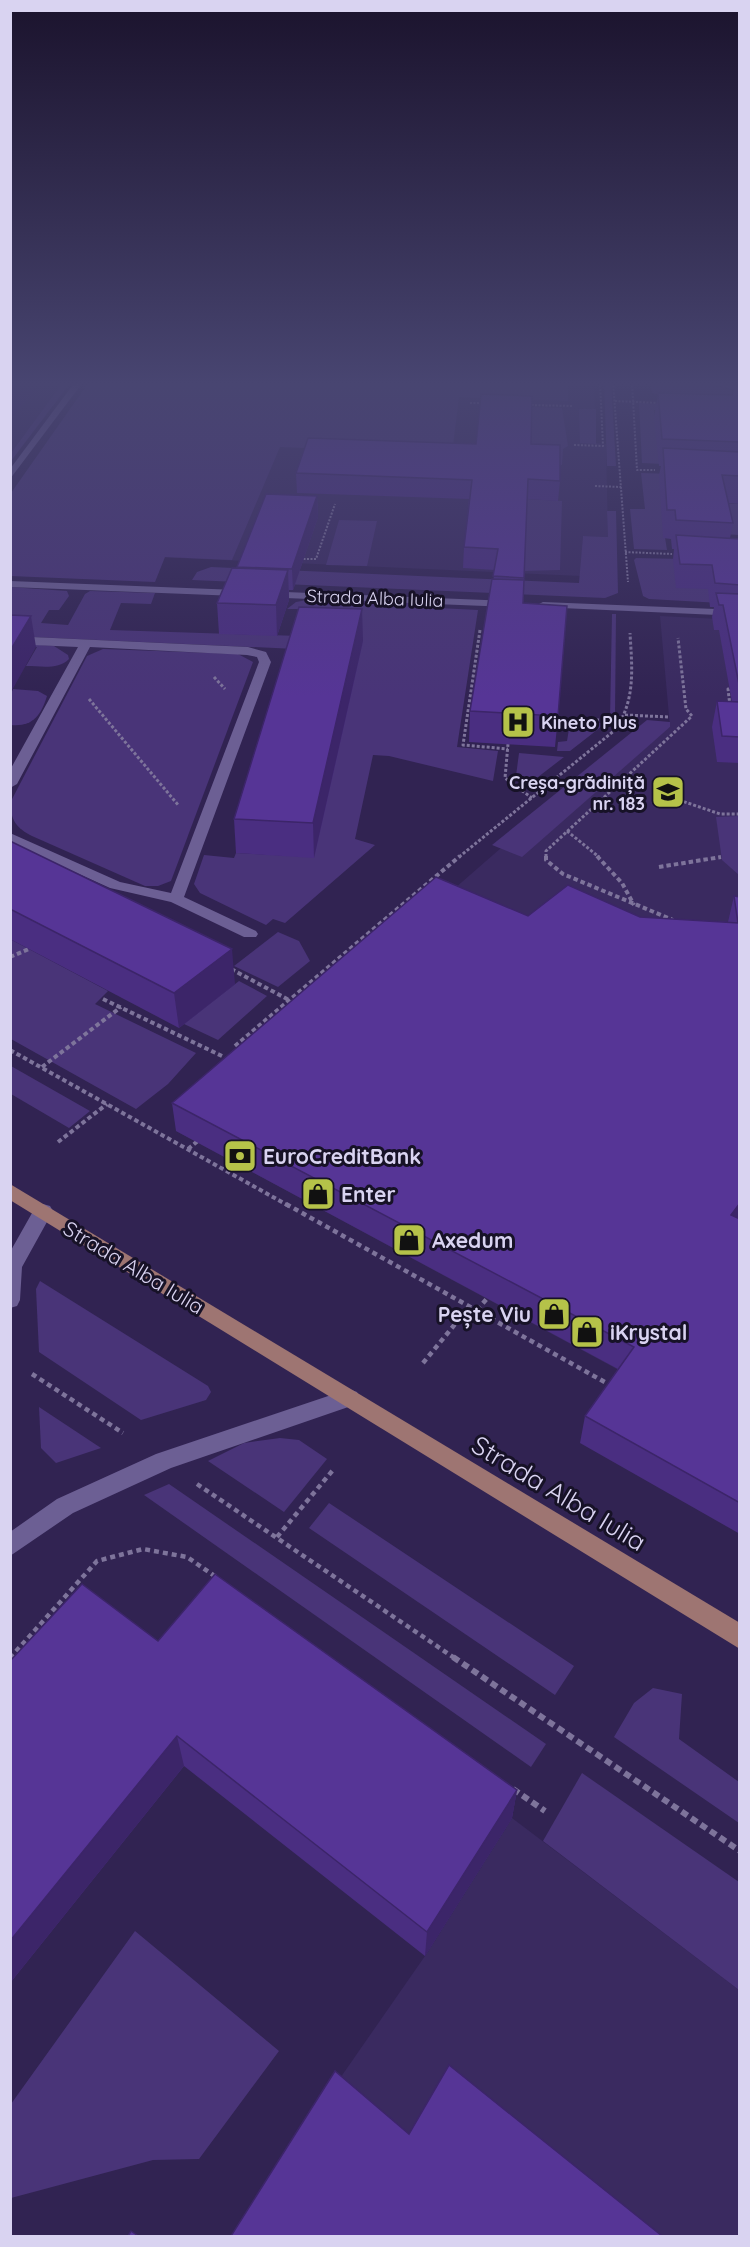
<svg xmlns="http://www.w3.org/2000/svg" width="750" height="2247" font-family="Quicksand,sans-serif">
  <rect width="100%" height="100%" fill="#312352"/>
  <!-- built -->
  <g fill="#3a2a60">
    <polygon points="11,382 63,382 11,453"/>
    <polygon points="112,382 594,382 596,443 606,444 608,537 583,536 581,576 25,551"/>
    <polygon points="660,616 739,620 739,1435 176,1131 501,848 518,854 670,727"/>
    <polygon points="512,1818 739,1990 739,2236 242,2236 336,2084 425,1956"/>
  </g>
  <!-- green -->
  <g fill="#493478">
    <polygon points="63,382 71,382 11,461 11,453"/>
    <polygon points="89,382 568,382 568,401 459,397 452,454 280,447 232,560 165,557 155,582 10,576 11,493"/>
    <polygon points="604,382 611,382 616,466 607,466"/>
    <polygon points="639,403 666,404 673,410 654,410 663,464 642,463"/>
    <polygon points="532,407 562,408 568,446 563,449 562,465 529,464"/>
    <polygon points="579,409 596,409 596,444 580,443"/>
    <polygon points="641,473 673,474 661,500 739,504 739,535 724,534 721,521 662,519 667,550 634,549 630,509 645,509"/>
    <polygon points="526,499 562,501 560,570 524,571"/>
    <polygon points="607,511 616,511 618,593 605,598 192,580 197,572 211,567 579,583 583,536 608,537"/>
    <polygon points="339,520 377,521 367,566 326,565"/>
    <polygon points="636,558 683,559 739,590 739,604 649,599 643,596 634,560"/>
    <polygon points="10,587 67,591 69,596 59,610 49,610 41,623 68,625 85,594 90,591 155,593 151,604 121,603 110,630 299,636 307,609 287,609 296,602 307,600 412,603 419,607 478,610 457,747 498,751 493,781 389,756 373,755 355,839 375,845 285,923 273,919 266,925 200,893 194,884 204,855 234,858 236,853 314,857 296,649 11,636"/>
    <polygon points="612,614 616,614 615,716 610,719"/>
    <path d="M11 643 54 646 68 655 69 659C58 670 41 666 26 666L37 647 11 645Z"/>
    <path d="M103 649 238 654 253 662 171 881 158 886H145L32 836C16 828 11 820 10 803L87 656Z"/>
    <path d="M13 689 38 691 47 696C41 716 32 727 11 725V694Z"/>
    <polygon points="647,720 670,722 670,727 522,857 492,845"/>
    <polygon points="570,723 606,723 570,751 557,751 558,742 567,741"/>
    <polygon points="519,753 564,757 529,784 516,776"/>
    <polygon points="739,816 740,816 739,875 722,860 716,817"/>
    <polygon points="278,932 299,941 310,961 278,987 234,966"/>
    <polygon points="10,939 108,991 95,1004 196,1053 168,1084 136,1109 11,1039"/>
    <polygon points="239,981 267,996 218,1040 184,1024"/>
    <polygon points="11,1066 90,1111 69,1128 11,1094"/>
    <polygon points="40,1281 208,1386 211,1392 206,1400 141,1420 39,1352 36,1289"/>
    <polygon points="39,1407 101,1448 56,1463 41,1448"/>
    <polygon points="280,1438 299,1440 327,1459 284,1512 208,1461 244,1443"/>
    <polygon points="169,1484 546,1744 531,1767 144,1495"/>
    <polygon points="329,1503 574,1666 555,1695 309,1528"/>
    <polygon points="653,1688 682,1694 679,1739 739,1782 739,1823 614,1737 634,1703"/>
    <polygon points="582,1773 739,1882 739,1990 543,1841"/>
    <polygon points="135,1931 279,2051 199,2159 153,2160 11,2198 11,2104"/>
  </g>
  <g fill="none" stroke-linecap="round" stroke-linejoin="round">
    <!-- path-far4 -->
    <g stroke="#7e749b" stroke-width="2" stroke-dasharray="2 1.5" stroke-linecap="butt">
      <polyline points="613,382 628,582"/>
      <polyline points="632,382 637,470 655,470"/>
      <polyline points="615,401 660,403"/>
      <polyline points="470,403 485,403"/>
      <polyline points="528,405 573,406"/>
      <polyline points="574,445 603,446 600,382"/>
      <polyline points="595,486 621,487"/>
      <polyline points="625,552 672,554"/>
      <polyline points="300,559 316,559 335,504"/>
    </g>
    <!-- path-far3 -->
    <g stroke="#7e749b" stroke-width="3" stroke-dasharray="3 2" stroke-linecap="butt">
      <polyline points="480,630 463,745 508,749"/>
      <polyline points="214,677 225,689"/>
      <polyline points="89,699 179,806"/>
      <polyline points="730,706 728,689 740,689"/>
      <polyline points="625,715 669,717"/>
      <polyline points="596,720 621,721"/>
      <polyline points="508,744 505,778 532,798"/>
      <polyline points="679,800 720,814 740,814"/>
      <polyline points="567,831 599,857"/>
      <path d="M459 857 615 730C636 700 632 668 630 633"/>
      <polyline points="546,857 546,851 692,716 686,709 678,638"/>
    </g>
    <!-- path-far2 -->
    <g stroke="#7e749b" stroke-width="4" stroke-dasharray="4.5 3" stroke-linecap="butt">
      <polyline points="546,856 546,860 563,874 673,920"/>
      <polyline points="597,856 622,883 634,905"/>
      <polyline points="659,867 721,857"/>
      <polyline points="10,957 29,949"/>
      <polyline points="231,969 289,1000"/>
      <polyline points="103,999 222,1056"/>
      <polyline points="235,1046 460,856"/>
      <polyline points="10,1050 289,1206"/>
      <polyline points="42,1067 121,1007"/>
      <polyline points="58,1142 107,1104"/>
      <polyline points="188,1149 199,1140"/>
    </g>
    <!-- path-far1 -->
    <g stroke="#7e749b" stroke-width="4.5" stroke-dasharray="5 4" stroke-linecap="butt">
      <polyline points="286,1204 610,1385"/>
      <polyline points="477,1310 490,1295"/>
      <polyline points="423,1363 470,1306"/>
      <polyline points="32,1374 123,1433"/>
      <polyline points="197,1484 456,1659"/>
      <polyline points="277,1537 333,1470"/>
      <polyline points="10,1658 97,1561 143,1549 187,1557 216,1577"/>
    </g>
    <!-- path -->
    <g stroke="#7e749b" stroke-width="6" stroke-dasharray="7 4.5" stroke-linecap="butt">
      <polyline points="453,1657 740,1851"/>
      <polyline points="513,1789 545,1811"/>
    </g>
    <!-- lane -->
    <g fill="#6c5f94" fill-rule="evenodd">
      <polygon points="75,382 83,382 10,479 10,469"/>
      <polygon points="10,581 513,601 519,604 513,607 10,587"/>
      <polygon points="543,602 740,610 740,616 539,607 537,605"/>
      <polygon points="10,636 248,647 266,652 271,662 184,897 256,931 258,934 256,937 244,937 171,902 110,888 10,843 10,833 120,882 171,893 259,662 257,657 247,655 90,647 17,784 10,788 10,770 78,647 10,644"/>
    </g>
    <!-- street -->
    <g fill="#6c5f94" fill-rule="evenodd">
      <polygon points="43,1204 50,1206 53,1211 22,1267 20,1300 17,1306 10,1308 10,1252 36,1206"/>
      <polygon points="349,1389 357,1392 360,1398 357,1404 171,1468 73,1513 10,1556 10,1532 57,1499 156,1454"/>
    </g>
    <!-- primary -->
    <polygon fill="#9e7572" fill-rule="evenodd" points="10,1184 740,1623 740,1649 10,1200"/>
  </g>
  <!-- wall -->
  <g fill="#4a2e81">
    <polygon points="651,382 740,382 740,504 729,503 733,523 730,538 740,539 740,763 717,762 712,727 717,701 732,702 719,630 714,630 712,617 714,607 710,607 708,589 676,588 673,559 674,549 672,549 671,539 663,538 659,475 661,466 659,466 654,418 658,394 652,393"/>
    <polygon points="531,444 560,481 558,501 527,499 523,603 558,716 555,747 469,742 470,711 495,570 463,568 464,547 469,499 297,493 296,473"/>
    <polygon points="317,496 318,517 293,590 289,590 289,600 277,636 219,634 217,603 237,567"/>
    <polygon points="363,641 314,858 236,853 234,819"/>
    <polygon points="10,841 235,984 179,1028 10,939"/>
    <polygon points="740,891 740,1534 580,1443 585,1416 618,1369 176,1131 172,1103 528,916 640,917 728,922 734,896 738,896"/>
    <polygon points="158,1641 517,1790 512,1818 425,1956 184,1766 10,1983 10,1661"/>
  </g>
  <!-- shaded-wall -->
  <g fill="#3c2569">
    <polygon points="19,382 42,382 14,414 10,415 10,392"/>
    <polygon points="317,496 318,517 293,590 292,569"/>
    <polygon points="288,570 289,600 277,636 276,605"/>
    <polygon points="362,609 363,641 314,858 313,823"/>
    <polygon points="31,616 36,647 10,694 10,651"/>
    <polygon points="232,949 235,984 179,1028 174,993"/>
    <polygon points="740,1203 740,1221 731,1215"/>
    <polygon points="177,1736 184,1766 10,1983 10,1941"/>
    <polygon points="517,1790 512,1818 425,1956 427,1932"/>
  </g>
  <!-- building -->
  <g fill="#563596" stroke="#3c2569" stroke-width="1.5">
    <polygon points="10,382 19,382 10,392"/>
    <polygon points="706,383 740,384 740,442 662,439 658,393 732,395 733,390"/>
    <polygon points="481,394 532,396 531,444 560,445 560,481 528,479 524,578 493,576 498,549 464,547 472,480 296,473 308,438 476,444"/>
    <polygon points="663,448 740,452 740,476 722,475 733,523 676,520 675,510 667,510"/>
    <polygon points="266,494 317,496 292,569 237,567"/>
    <polygon points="676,535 740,539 740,585 715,583 712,565 680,564"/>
    <polygon points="232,568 288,570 276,605 217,603"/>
    <polygon points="492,579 524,580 523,603 567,606 558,716 470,711"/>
    <polygon points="716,593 740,594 740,689 723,605 719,605"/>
    <polygon points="299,607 362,609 313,823 234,819"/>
    <polygon points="10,615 31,616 10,651"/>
    <polygon points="717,701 740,702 740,737 722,736"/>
    <polygon points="10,841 232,949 174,993 10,909"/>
    <polygon points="436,877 528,916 568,885 640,917 738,923 734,896 740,897 740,1203 731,1215 740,1219 740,1503 585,1416 634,1347 172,1103"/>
    <polygon points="215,1574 517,1790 427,1932 177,1736 10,1941 10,1661 82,1584 158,1641"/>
    <polygon points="449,2065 662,2236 231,2236 335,2071 409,2134"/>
    <polygon points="131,2231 138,2236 128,2236"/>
  </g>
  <!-- sky -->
  <linearGradient id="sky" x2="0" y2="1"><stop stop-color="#1b132d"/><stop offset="0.55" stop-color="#484571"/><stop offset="1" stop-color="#484571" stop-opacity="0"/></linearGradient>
  <rect width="750" height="697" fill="url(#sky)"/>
  <!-- icons -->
  <defs>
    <g id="hospital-square" transform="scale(1.725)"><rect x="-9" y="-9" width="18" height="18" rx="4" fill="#b5c249" stroke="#171227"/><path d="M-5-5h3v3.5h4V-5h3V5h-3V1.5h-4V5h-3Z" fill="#111"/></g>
    <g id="school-square" transform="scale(1.725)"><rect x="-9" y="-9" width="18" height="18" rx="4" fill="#b5c249" stroke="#171227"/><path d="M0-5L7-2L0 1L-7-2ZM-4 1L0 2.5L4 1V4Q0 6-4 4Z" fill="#111"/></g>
    <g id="bank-square" transform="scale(1.725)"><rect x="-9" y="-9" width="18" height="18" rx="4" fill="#b5c249" stroke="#171227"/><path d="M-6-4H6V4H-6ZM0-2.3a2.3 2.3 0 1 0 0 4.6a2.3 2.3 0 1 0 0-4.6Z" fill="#111"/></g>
    <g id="shop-square" transform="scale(1.725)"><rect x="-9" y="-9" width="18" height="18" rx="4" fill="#b5c249" stroke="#171227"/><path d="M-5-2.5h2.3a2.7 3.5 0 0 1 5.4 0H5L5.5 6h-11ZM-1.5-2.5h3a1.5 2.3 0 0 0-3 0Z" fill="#111"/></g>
  </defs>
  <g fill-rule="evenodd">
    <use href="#hospital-square" x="518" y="722"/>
    <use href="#school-square" x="668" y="792"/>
    <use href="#bank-square" x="240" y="1156"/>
    <use href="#shop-square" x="318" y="1194"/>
    <use href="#shop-square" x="409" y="1240"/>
    <use href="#shop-square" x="554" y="1314"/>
    <use href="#shop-square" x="587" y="1332"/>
  </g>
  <g text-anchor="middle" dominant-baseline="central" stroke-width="6" stroke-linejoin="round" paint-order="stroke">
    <!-- far-street labels -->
    <g font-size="18" fill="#d9d3f1" stroke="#171227">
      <text transform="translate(375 598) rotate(2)">Strada Alba Iulia</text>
    </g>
    <!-- far-poi labels -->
    <g font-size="18" font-weight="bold" fill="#d9d3f1" stroke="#171227" text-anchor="start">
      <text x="541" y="722">Kineto Plus</text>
      <text x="645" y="782" text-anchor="end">Creșa-grădiniță<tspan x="645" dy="21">nr. 183</tspan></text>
    </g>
    <!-- poi labels -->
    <g font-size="21" font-weight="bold" fill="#d9d3f1" stroke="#171227" text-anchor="start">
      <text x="263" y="1156">EuroCreditBank</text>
      <text x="341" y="1194">Enter</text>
      <text x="432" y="1240">Axedum</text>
      <text x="531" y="1314" text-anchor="end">Pește Viu</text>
      <text x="610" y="1332">iKrystal</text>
    </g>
    <!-- street labels -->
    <g font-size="21" fill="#d9d3f1" stroke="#171227">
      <text transform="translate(134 1267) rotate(31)">Strada Alba Iulia</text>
    </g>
    <!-- near-street labels -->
    <g font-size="26" fill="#d9d3f1" stroke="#171227">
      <text transform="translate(559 1493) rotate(31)">Strada Alba Iulia</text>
    </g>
  </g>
  <!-- border -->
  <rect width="750" height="2247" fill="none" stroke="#d9d3f1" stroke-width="24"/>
</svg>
